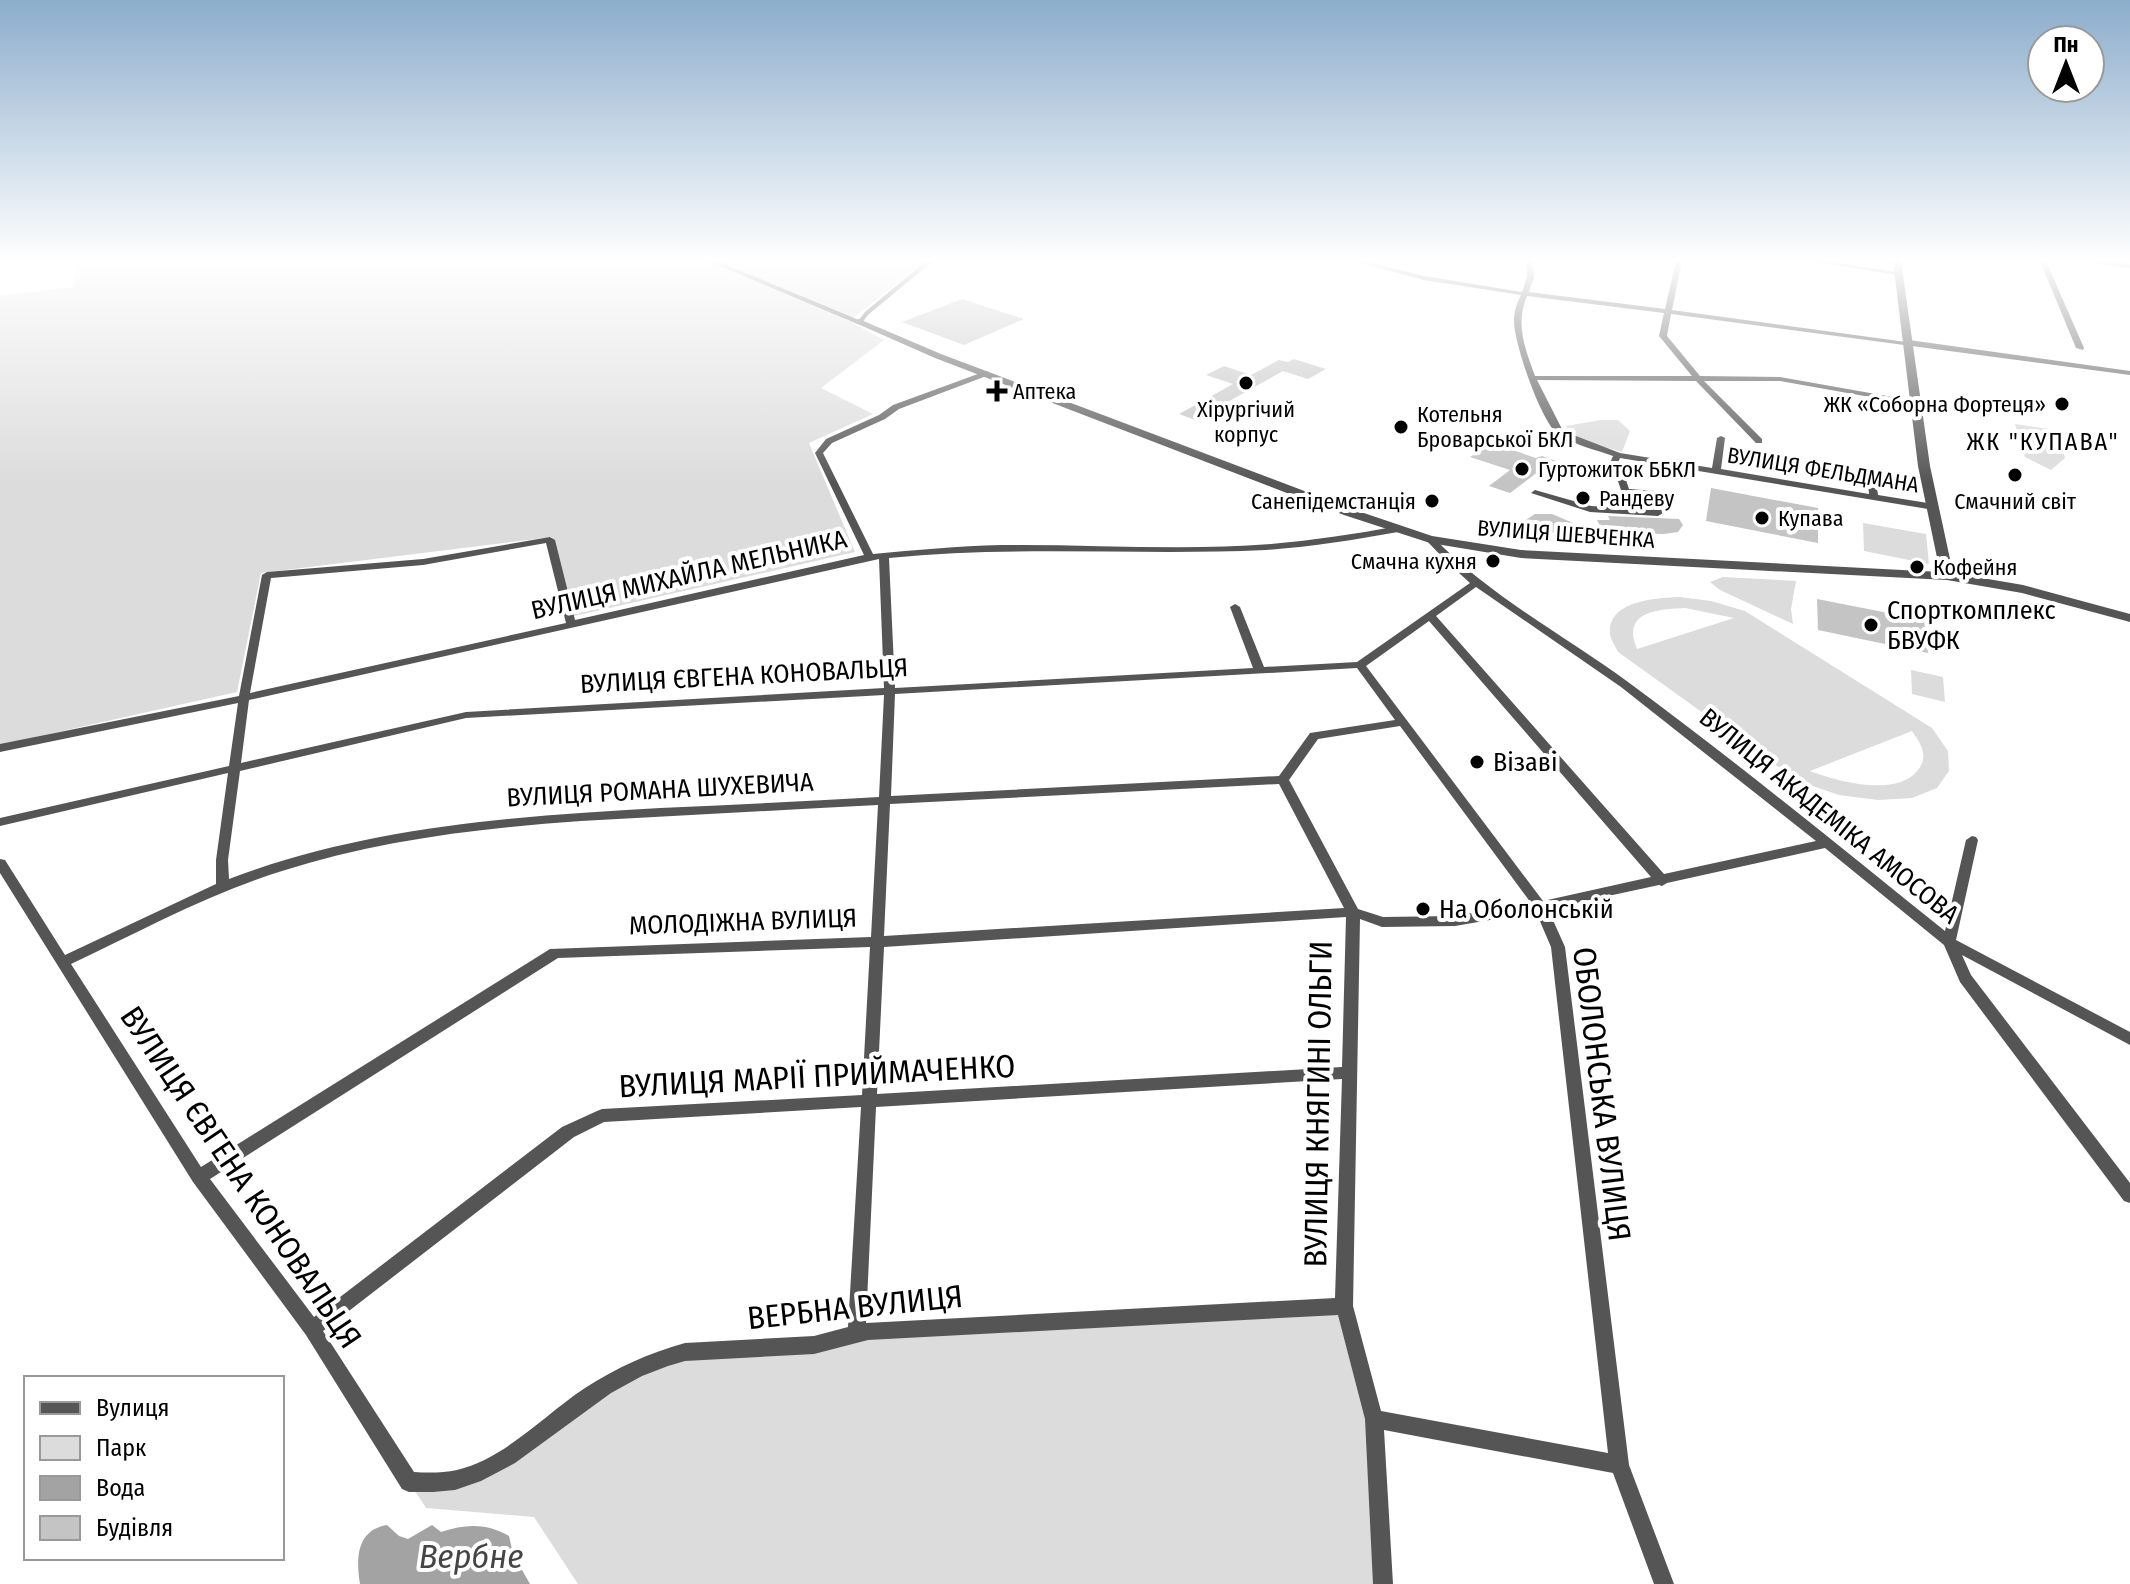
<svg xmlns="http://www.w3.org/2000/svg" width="2130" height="1584" font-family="'Fira Sans Condensed',sans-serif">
  <rect width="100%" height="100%" fill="#fff"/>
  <!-- green -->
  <g fill="#dcdcdc" fill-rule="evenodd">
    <polygon points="79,261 925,261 854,317 845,319 884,340 821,388 873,414 809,443 855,552 574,616 552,537 261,573 237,692 0,745 0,296 73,287"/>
    <path d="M1601 420H1618L1630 431 1622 452C1604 446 1575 443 1566 426Z"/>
    <polygon points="2015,424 2056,430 2065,458 2051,470 2025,457"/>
    <polygon points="1863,523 1926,534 1929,564 1864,551"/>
    <polygon points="1723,577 1796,581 1791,609 1793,624 1720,590 1710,582"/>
    <path d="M1680 597 1711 601 1745 611 1932 728 1948 751 1949 771 1937 788 1912 798 1878 800 1839 795 1798 781 1618 652C1616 647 1610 639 1610 633 1608 600 1658 598 1680 597ZM1685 608 1734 618 1637 649C1621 612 1657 609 1685 608ZM1912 731C1921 744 1929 756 1918 770 1897 798 1836 781 1810 771Z"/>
    <polygon points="1911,670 1943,677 1945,702 1912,694"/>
    <polygon points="1344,1306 1374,1419 1383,1584 578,1584 534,1517 426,1508 409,1482 461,1479 643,1366 833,1342"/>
  </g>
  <!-- water -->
  <path fill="#a3a3a3" d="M387 1525 399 1536 408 1539 432 1525 441 1532C466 1524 486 1523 509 1536L513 1554 530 1584H360C356 1560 356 1530 387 1525Z"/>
  <!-- building -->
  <g fill="#c4c4c4">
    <polygon points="962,299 1005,313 1024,319 964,345 902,322"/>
    <polygon points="1294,359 1326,369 1308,379 1283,371 1195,420 1179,414 1233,384 1206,375 1224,366 1251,375 1279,360 1288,362"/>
    <polygon points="1492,443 1536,458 1542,456 1559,462 1548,470 1543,468 1510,493 1489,486 1510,470 1470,457"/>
    <polygon points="1711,488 1818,508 1818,543 1706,521"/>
    <polygon points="1535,514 1552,514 1578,525 1569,532 1556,533 1535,531 1521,523"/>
    <polygon points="1608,516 1679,519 1683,525 1678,532 1664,534 1603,532 1597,520 1610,520"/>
    <polygon points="1817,599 1924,620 1928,653 1818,630"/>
  </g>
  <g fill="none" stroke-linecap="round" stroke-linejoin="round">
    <!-- minor -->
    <g fill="#555" fill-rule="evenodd">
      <polygon points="708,261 717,261 859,320 865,312 926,261 933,261 869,314 860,325"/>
      <path d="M1353 261H1364L1424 276 1522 292 1527 277 1526 261H1532L1534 277 1529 292 1665 309 1676 261H1682L1672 310 1906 342 1909 340 2130 371V375L1671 314 1667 336 1700 376 1780 377 1915 401 1919 403 1915 405 1780 381H1704L1762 439V443H1756L1696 381 1537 380 1563 431 1620 453 1712 468 1717 438 1721 436 1725 438 1721 469 1869 494 1867 473 1871 470 1875 473 1878 495 1934 504 1938 507 1934 510 1620 458 1617 465 1623 471 1629 489 1655 491 1663 513 1658 516 1590 512 1531 493 1535 490 1591 506 1653 510 1648 495 1622 493 1615 472 1611 468 1569 470 1565 467 1569 464 1610 463 1613 456C1596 450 1576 445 1560 436 1542 426 1513 341 1514 320 1514 311 1517 303 1521 295L1424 280ZM1527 296 1664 313 1659 336 1692 376H1535C1525 348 1515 325 1527 296Z"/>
      <polygon points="1806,261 1826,261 1902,273 1899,275"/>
      <polygon points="2040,261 2046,261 2084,348 2083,350 2076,348"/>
      <polygon points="2090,261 2130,264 2130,268 2093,263"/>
      <path d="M986 371 990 373 989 375 899 409 885 419 832 443 823 453 873 554C916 550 958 546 1001 545 1091 544 1181 551 1271 544 1314 540 1356 534 1398 526L1403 529 1398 532C1354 540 1310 547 1266 550 1140 556 1014 545 889 558L895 688 1253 668 1230 607 1235 604 1240 607 1264 667 1357 662 1470 583 1448 563 1425 539 1430 536 1433 537C1492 598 1561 633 1628 682 1737 762 1840 847 1945 931L1966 840 1972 836 1976 837 1978 840 1956 940 2130 1032V1045L1962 955 1971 975 2130 1183V1203L2124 1201 1960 982 1944 945 1825 848 1667 883 1662 886 1659 885 1548 909 1565 947 1629 1465 1674 1584H1654L1613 1473 1384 1430 1393 1584H1373L1365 1419 1338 1315 868 1340 814 1354 685 1361 668 1366 642 1376 611 1393 515 1463 481 1481 455 1490 433 1492H409L402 1489 306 1335 193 1182 0 873V859L5 860 65 955 216 884V860L228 773 0 826V818L229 766 238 703 0 752V744L239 696 262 575 267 572 423 559 550 537 555 540 575 620 864 555 815 453 826 439 879 415 893 405ZM546 543 566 623 250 693 271 578 423 565ZM879 559 884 688 466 712 241 763 249 700ZM1476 587 1621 687 1816 841 1664 874 1436 616ZM1429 621 1651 877 1543 901 1366 666ZM1357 668 1395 720 1310 733 1279 776 891 796 895 694ZM884 695 879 797C806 801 733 805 660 808 515 816 365 827 229 879L228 860 240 771 466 718ZM1400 726 1531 903 1455 916 1383 917 1358 909 1289 780 1318 739ZM1279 784 1344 908 884 936 890 804ZM878 805 871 937 550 949 201 1167 71 964C141 931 208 894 282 871 401 833 529 823 654 817 728 813 803 809 878 805ZM1536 912 1551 947 1608 1453 1381 1411 1353 1306 1360 919 1382 927 1455 926ZM1346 917 1342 1067 877 1094 884 947ZM870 947 862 1095 602 1109 597 1111 562 1127 314 1317 210 1179 558 958ZM1342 1079 1335 1298 866 1323 876 1107ZM861 1107 848 1327 814 1336 685 1343C649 1353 616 1368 585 1388 544 1415 506 1458 457 1470 443 1473 428 1473 414 1472L323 1331 574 1137 604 1122Z"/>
    </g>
    <!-- tertiary -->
    <polygon fill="#555" fill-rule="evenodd" points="1893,261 1901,261 1930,466 1953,573 2023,585 2130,614 2130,622 2022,593 1947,580 1521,558 1430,543 1344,515 935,358 851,321 859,319 941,354 1352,509 1432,536 1521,550 1940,572 1918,466"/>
  </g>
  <!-- sky -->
  <linearGradient id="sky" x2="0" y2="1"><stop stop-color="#8cadcc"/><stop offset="0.54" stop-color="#fff"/><stop offset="1" stop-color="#fff" stop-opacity="0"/></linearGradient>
  <rect width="2130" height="483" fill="url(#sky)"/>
  <!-- markers -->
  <g fill="#000" stroke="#fff" stroke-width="3">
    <circle cx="1246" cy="383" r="8"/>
    <path d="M993 379h8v8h8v8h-8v8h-8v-8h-8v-8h8z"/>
    <circle cx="2062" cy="404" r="8"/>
    <circle cx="1401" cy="427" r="8"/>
    <circle cx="1522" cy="469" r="8"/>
    <circle cx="2015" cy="475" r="8"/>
    <circle cx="1583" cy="498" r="8"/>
    <circle cx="1432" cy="501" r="8"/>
    <circle cx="1762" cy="518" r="8"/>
    <circle cx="1493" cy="561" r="8"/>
    <circle cx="1917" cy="567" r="8"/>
    <circle cx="1871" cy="625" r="8"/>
    <circle cx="1477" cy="762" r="8"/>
    <circle cx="1423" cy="909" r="8"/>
  </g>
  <g text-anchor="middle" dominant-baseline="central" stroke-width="8" stroke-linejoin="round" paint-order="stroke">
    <!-- far-poi labels -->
    <g font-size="22" fill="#000" stroke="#fff" text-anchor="start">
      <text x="1013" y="391">Аптека</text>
      <text x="2046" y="404" text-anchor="end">ЖК «Соборна Фортеця»</text>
      <text x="1246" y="409" text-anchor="middle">Хірургічий<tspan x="1246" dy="25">корпус</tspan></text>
      <text x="1417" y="414">Котельня<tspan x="1417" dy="25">Броварської БКЛ</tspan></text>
      <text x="1538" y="469">Гуртожиток ББКЛ</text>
      <text x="1599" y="498">Рандеву</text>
      <text x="1416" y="501" text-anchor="end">Санепідемстанція</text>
      <text x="2015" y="501" text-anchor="middle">Смачний світ</text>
      <text x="1778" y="518">Купава</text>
      <text x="1477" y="561" text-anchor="end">Смачна кухня</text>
      <text x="1933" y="567">Кофейня</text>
    </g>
    <!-- far-street labels -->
    <g font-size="22" fill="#000" stroke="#fff">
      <text transform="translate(1823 470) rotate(9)">ВУЛИЦЯ ФЕЛЬДМАНА</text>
      <text transform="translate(1566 534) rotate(4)">ВУЛИЦЯ ШЕВЧЕНКА</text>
    </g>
    <!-- far-neighbourhood labels -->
    <g font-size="24" letter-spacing="2" fill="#000" stroke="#fff">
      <text x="2043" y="442">ЖК "КУПАВА"</text>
    </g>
    <!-- street labels -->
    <g font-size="26" fill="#000" stroke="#fff">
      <text transform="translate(689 575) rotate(-13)">ВУЛИЦЯ МИХАЙЛА МЕЛЬНИКА</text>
      <text transform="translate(744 676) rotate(-3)">ВУЛИЦЯ ЄВГЕНА КОНОВАЛЬЦЯ</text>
      <text transform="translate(660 790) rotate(-3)">ВУЛИЦЯ РОМАНА ШУХЕВИЧА</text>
      <text transform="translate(1829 816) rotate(39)">ВУЛИЦЯ АКАДЕМІКА АМОСОВА</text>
      <text transform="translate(743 922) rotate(-2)">МОЛОДІЖНА ВУЛИЦЯ</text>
    </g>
    <!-- poi labels -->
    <g font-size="26" fill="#000" stroke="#fff" text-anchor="start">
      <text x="1887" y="610">Спорткомплекс<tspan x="1887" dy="30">БВУФК</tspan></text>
      <text x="1493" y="762">Візаві</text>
      <text x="1439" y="909">На Оболонській</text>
    </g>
    <!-- near-street labels -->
    <g font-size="32" fill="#000" stroke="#fff">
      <text transform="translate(817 1076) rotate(-3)">ВУЛИЦЯ МАРІЇ ПРИЙМАЧЕНКО</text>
      <text transform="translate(1602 1094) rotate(83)">ОБОЛОНСЬКА ВУЛИЦЯ</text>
      <text transform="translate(1318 1104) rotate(-89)">ВУЛИЦЯ КНЯГИНІ ОЛЬГИ</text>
      <text transform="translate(241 1177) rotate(56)">ВУЛИЦЯ ЄВГЕНА КОНОВАЛЬЦЯ</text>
      <text transform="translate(855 1307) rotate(-6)">ВЕРБНА ВУЛИЦЯ</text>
    </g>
    <!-- near-water labels -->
    <g font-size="34" font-style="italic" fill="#444" stroke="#fff">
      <text x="471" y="1556">Вербне</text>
    </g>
  </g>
  <!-- legend -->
  <rect x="24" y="1376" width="260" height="184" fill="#ffffff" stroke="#999999" stroke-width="2"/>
  <rect x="40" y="1402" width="40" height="12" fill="#555555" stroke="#999999" stroke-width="2"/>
  <text x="96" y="1416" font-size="24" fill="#000000">Вулиця</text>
  <rect x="40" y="1436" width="40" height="24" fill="#dcdcdc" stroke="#999999" stroke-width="2"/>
  <text x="96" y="1456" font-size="24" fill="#000000">Парк</text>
  <rect x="40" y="1476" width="40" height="24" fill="#a3a3a3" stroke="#999999" stroke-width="2"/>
  <text x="96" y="1496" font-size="24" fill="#000000">Вода</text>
  <rect x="40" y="1516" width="40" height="24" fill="#c4c4c4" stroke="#999999" stroke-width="2"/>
  <text x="96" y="1536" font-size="24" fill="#000000">Будівля</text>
  <!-- north arrow -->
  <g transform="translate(2066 64)"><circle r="38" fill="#ffffff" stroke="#999999" stroke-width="2"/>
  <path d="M0-6L14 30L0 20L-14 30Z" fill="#000000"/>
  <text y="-12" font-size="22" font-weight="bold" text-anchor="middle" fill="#000000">Пн</text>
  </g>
</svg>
